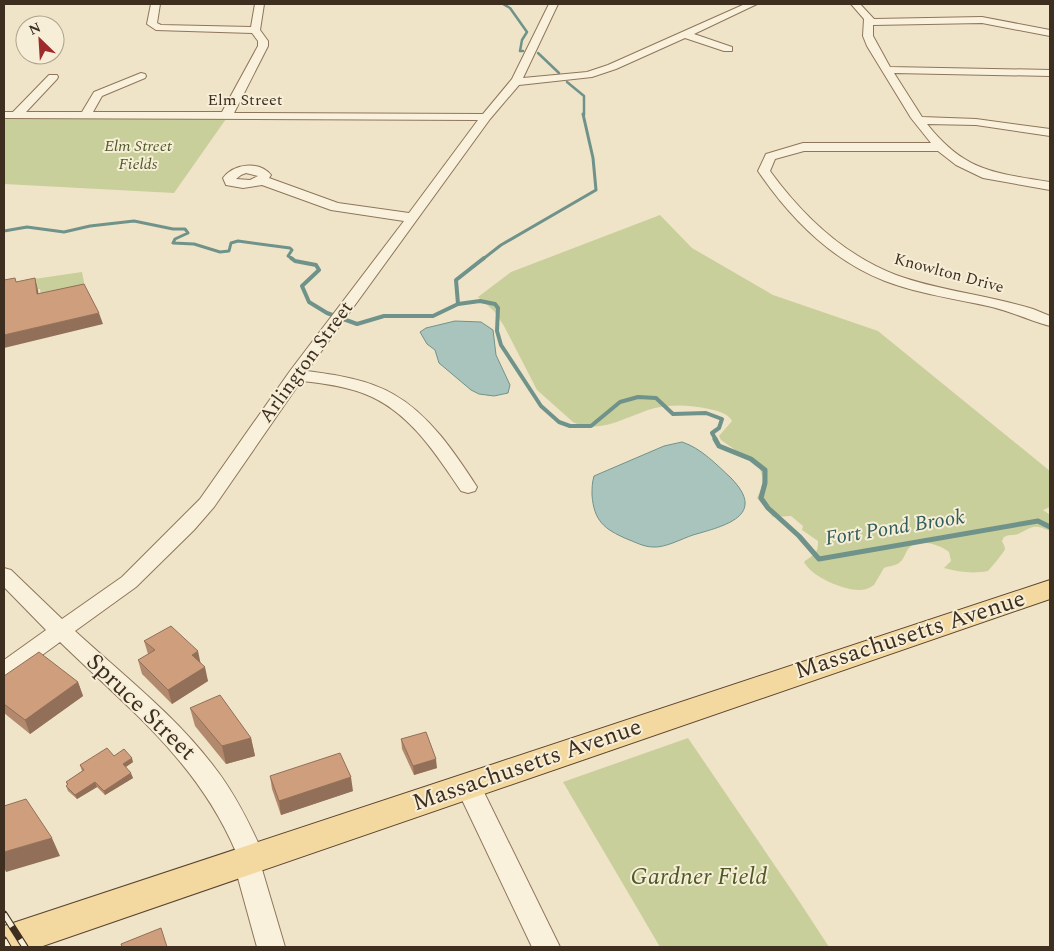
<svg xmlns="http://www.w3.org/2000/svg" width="1054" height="951" font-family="Spectral,serif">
  <rect width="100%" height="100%" fill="#f0e4c8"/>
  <!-- green -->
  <g fill="#c9cf9b">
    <polygon points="4,118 226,119 174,193 4,184"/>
    <path d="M660 215 692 248 773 295 878 331 1050 471V507L1043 510 1050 515V531C1035 524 1033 526 1020 533 1016 536 1009 534 1004 537L1002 541C1003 544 1005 546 1005 549 1005 551 991 568 988 571 974 574 958 572 944 568L951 561 949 552C940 545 921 538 910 547 905 551 905 559 899 563 895 566 889 566 884 568L874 585C870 588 865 590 859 590 843 590 812 577 804 562 813 554 818 556 818 541L802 530 803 526 791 516 773 517 757 498C763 486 765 477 758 466L721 440 719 436 732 421C728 413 717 411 709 409 691 405 673 404 655 408 628 415 600 436 573 422L537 390 504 326 494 311 478 297 511 272Z"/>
    <polygon points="82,272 85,287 41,297 40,289 35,289 34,279"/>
    <polygon points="688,738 799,901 829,947 660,947 563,782"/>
  </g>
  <!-- water -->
  <g fill="#a9c4bc" stroke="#6f938a">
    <polygon points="455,321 481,322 493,330 496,355 510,385 508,393 494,396 479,394 471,390 439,363 435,350 427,344 420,332 426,328"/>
    <path d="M682 442C701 448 717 465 731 478 768 516 724 526 693 535 681 539 665 548 653 547 644 547 635 542 627 539 604 529 594 521 592 495 592 488 592 483 594 476L664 446Z"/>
  </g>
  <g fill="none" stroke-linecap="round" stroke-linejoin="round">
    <!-- stream-far3 -->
    <g stroke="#6f938a" stroke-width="2.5">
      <polyline points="503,4 510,8 527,32 522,40 520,51 523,51"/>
      <polyline points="538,53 559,73"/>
      <polyline points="567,82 584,96 584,115"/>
    </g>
    <!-- stream-far2 -->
    <g stroke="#6f938a" stroke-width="3">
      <polyline points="4,231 27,227 64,232 90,226 134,221 173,229 185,229 188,233 175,239 173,243 194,244 220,252 229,251 231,243 238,241 290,248 292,250 288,256 293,259"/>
      <polyline points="483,259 501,245 596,190 593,158 583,114"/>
    </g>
    <!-- stream-far1 -->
    <g stroke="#6f938a" stroke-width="4">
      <polyline points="291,258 295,261 316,265 319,270 302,286 309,302 327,313 357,324 384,316 433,316 458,304 480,301 495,304 498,308 497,331 501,345 541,406 559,422 570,426 591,426 620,402 638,397 656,398 673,414 706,413 722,419 719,428 712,433 716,440"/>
      <polyline points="458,304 456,280 484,258"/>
    </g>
    <!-- stream -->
    <polyline stroke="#6f938a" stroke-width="5" points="715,439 719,446 751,459 765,470 765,483 761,498 768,508 799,536 819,559 1038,521 1050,527"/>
    <!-- minor casing -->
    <g stroke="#8d765c" stroke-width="2">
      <g id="minor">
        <path d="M151 4H160L157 23 161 25 251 27 255 4H264L260 30 268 41V46L234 113 483 114 512 79 549 4H558L523 78 587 72 608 65 745 4H757L694 34 732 47V51H724L685 38 616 69 592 77 519 85 490 119 307 371C336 375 367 379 393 394 429 414 455 453 477 487L475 491 468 493 461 491C436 454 409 411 365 394 345 386 322 383 301 381L214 507 194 530 136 587 75 631C123 675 176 716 215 768 236 795 251 826 265 858L261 866 285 947H257L233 860 236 852C197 761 129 709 60 642L12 677 4 679V660L46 630 4 587V568L11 570 62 619 122 577 200 499 290 371 404 221 331 210 262 185 243 188 226 185 223 178C233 164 259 160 271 175L269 178 338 203 409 213 478 120 4 118V112H13L49 75H57L58 77 57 79 26 112H82L94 92 141 73 145 74 146 76 145 78 102 96 93 112H222L258 46V41L252 33 156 30 147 24ZM246 173 258 176 250 180 236 179 241 175Z"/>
        <path d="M851 4H860L874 19 982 17 1050 30V36L982 23 873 25V36L890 67 1050 70V76L894 73 922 117 976 119 1050 129V136L976 125 927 124C965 172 995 173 1050 182V190L983 178 956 165 938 151H804L775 159 770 171C802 215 844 255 896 275 940 291 988 295 1033 309L1050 316V326C1031 321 1012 312 992 307 957 299 919 294 885 281 831 260 790 218 758 171L766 154 803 143H931L911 118 867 46 863 36 864 19Z"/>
        <polygon points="468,775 477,778 560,947 532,947 455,785 459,778"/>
      </g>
    </g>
    <!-- major casing -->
    <g stroke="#5b4430" stroke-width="2">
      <polygon id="major" points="1050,580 1050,599 40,947 4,947 4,926"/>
    </g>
    <!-- minor -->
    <use href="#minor" fill="#faf1dc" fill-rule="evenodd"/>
    <!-- major -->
    <use href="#major" fill="#f3d9a0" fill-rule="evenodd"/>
    <!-- rail casing -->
    <g stroke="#3d2e20" stroke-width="7">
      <g id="rail">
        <polyline points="4,914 25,947"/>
        <polyline points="4,940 8,947"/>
      </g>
    </g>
    <!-- rail -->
    <use href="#rail" stroke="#f7eed8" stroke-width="5" stroke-dasharray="15" stroke-linecap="butt"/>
  </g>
  <!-- wall -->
  <g fill="#b2896c">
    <polygon points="144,641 200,663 208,681 172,704 142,674 138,660 148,654"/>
    <polygon points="4,676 78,682 83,696 30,734 4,713"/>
    <polygon points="190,708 251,738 255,756 226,764 195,726"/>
    <polygon points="401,739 437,768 414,775 402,749"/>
    <polygon points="114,756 133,762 126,767 133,778 105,795 97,787 77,799 68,791 66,786 67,785 66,782 82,771 80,765"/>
    <polygon points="270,776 353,791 281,815 272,789"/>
  </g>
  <!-- shaded-wall -->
  <g fill="#916f58">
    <polygon points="35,278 38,290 40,306 37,294"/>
    <polygon points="99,313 103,324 4,348 4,335"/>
    <polygon points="198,651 201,665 192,655"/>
    <polygon points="205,667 208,681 172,704 168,690"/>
    <polygon points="78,682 83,696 30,734 25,720"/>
    <polygon points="251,738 255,756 226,764 222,746"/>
    <polygon points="132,758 133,762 124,768 123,764"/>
    <polygon points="436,759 437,768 414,775 413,766"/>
    <polygon points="131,773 133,778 105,795 104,791"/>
    <polygon points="351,777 353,791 281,815 279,801"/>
    <polygon points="95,782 97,787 77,799 75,795"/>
    <polygon points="52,838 60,856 6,872 4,867 4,852"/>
  </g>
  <!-- building -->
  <g fill="#cf9f7d" stroke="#916f58">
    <polygon points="15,278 16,282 35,278 37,294 84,284 99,313 4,335 4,280"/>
    <polygon points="171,626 198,651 192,655 205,667 168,690 138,660 155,650 144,641"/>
    <polygon points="39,652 78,682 25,720 4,704 4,676"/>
    <polygon points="220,695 251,738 222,746 190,708"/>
    <polygon points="426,732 436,759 413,766 401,739"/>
    <polygon points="107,748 114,756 124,749 132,758 123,764 131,773 104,791 95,782 75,795 66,786 68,784 66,782 84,770 80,765"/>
    <polygon points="340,753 351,777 279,801 270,776"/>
    <polygon points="26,799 52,838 4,852 4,806"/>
    <polygon points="161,928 167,947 122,947 121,944"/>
  </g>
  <g text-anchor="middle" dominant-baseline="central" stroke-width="4" stroke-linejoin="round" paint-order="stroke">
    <!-- far-street labels -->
    <g font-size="16" fill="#3d2e20" stroke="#f7eed8">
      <text x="245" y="100">Elm Street</text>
      <text transform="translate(949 273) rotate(15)">Knowlton Drive</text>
    </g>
    <!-- far-park labels -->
    <g font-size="16" font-style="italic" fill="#4d5a26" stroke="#f7eed8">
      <text x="138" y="146">Elm Street<tspan x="138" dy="18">Fields</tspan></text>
    </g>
    <!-- street labels -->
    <g font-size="20" fill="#3d2e20" stroke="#f7eed8">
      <text transform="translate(306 362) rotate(-54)">Arlington Street</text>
    </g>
    <!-- water labels -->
    <g font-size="21" font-style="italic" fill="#2f5d5a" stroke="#f7eed8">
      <text transform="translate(895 528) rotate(-9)">Fort Pond Brook</text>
    </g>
    <!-- near-street labels -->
    <g font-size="24" fill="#3d2e20" stroke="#f7eed8">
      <text transform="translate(910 635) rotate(-18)">Massachusetts Avenue</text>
      <text transform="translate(141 707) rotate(44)">Spruce Street</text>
      <text transform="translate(527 765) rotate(-19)">Massachusetts Avenue</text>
    </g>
    <!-- near-park labels -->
    <g font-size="24" font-style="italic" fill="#4d5a26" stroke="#f7eed8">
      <text x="699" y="877">Gardner Field</text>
    </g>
  </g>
  <!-- border -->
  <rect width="1054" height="951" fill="none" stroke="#3d2e20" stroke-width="10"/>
  <!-- north arrow -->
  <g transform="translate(40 40) rotate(335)"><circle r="24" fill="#f7eed8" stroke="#ada18e"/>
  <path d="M0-4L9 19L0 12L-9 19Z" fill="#9e2a2b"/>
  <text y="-8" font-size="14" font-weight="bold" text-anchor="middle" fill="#3d2e20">N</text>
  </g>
</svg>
